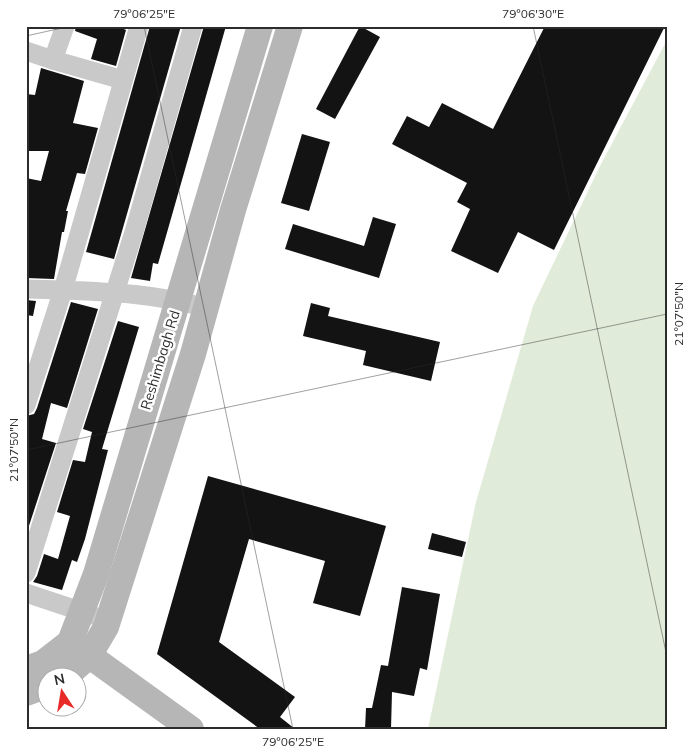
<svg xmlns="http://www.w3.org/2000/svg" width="693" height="755" font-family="Mulish,sans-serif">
  <rect width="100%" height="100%" fill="#fff"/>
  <!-- green -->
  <polygon fill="#e1ebd9" points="667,40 667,729 428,729 476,502 533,306 600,166"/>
  <!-- building -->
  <g fill="#131313">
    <polygon points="76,26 117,26 126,30 116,66 91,59 97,39 75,31"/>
    <polygon points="150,26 181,26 114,259 86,252"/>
    <polygon points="204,26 226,26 158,264 153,263 150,281 131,278"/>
    <polygon points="360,26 380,37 335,119 316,109"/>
    <polygon points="545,26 665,26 554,250 518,232 498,273 451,251 470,209 457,202 467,183 392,144 407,116 429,127 442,103 493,129"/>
    <polygon points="41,68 84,81 73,123 98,128 85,174 77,173 66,211 68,211 64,232 62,232 54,279 26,278 26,178 41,181 49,151 28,151 26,94 35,95"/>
    <polygon points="302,134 330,142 309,211 281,203"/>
    <polygon points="373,217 396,224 379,278 285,249 293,224 364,246"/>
    <polygon points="26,300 36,301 33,316 26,315"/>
    <polygon points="71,302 98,309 67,408 51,403 42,439 56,443 26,535 26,416 34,414 37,408"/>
    <polygon points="311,303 330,308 328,316 440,342 431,381 363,365 366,351 303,336"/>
    <polygon points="118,321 139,327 102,449 108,450 85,539 77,562 72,560 62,590 33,582 37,576 44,554 58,559 70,516 57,512 73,460 85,462 92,432 83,429"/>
    <polygon points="208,476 386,526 360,616 313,603 325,561 249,539 219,642 295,697 280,717 295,729 260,729 157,654"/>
    <polygon points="432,533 466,542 462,557 428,549"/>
    <polygon points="402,587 440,594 427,670 420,668 414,696 392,692 391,729 365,729 366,708 372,708 381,665 388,666"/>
  </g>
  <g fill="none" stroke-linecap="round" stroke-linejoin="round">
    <!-- street -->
    <g stroke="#c9c9c9" stroke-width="19">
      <polyline points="65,26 53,60 123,80"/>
      <path d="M139 26 63 290C111 292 159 294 206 308"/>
      <polyline points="26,51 53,60"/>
      <polyline points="26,289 63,290 26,405"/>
      <polyline points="26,573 134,232 193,26"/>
      <polyline points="26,593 92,615"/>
    </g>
    <!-- secondary -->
    <g stroke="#b6b6b6" stroke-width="26">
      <polyline points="76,646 191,729"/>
      <polyline points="26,669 43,663 70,642 96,574 260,26"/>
      <polyline points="64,678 89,656 106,627 193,354 233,210 290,26"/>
      <polyline points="26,693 48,685"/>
    </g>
  </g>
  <!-- ticks -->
  <path fill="none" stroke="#2c2c2c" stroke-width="1" stroke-opacity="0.45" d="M144 26 293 729M533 26 667 657M26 36 71 26M26 450 667 314M664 729 667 728"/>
  <g text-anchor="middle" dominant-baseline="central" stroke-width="5" stroke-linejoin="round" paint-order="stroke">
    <!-- street labels -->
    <g font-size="14" fill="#2c2c2c" stroke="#fff">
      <text transform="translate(160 360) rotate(-73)">Reshimbagh Rd</text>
    </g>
  </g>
  <!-- border -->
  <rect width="693" height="755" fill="none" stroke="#ffffff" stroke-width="55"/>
  <!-- north arrow -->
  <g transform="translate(62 692) rotate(348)"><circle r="24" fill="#ffffff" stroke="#ababab"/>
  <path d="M0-4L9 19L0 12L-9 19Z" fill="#e92b28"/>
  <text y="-8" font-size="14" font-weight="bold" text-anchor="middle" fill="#2c2c2c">N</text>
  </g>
  <rect x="28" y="28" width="638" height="700" fill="none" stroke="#2c2c2c" stroke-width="2"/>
  <g font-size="12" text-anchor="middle" fill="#2c2c2c">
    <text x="144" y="18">79°06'25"E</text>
    <text x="533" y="18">79°06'30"E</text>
    <text transform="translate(679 314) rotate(-90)" y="4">21°07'50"N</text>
    <text transform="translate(14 450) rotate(-90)" y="4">21°07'50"N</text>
    <text x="293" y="746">79°06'25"E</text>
  </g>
</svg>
